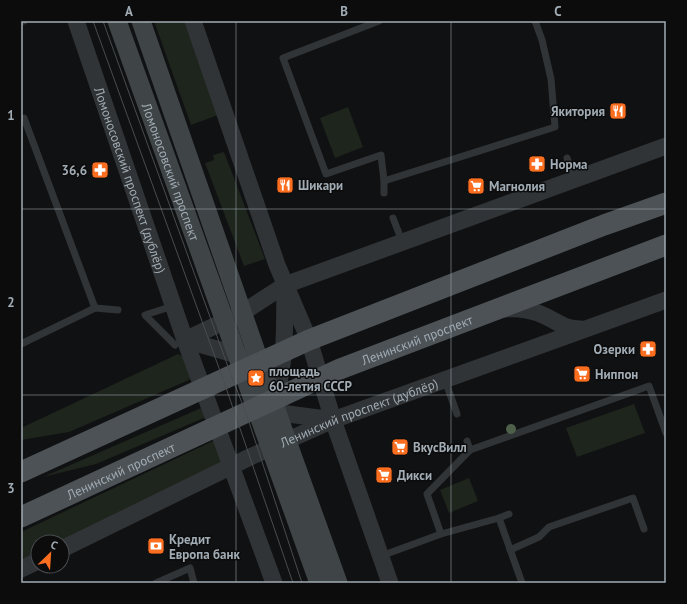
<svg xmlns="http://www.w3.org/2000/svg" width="687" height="604" font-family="'PT Sans',sans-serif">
  <rect width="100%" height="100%" fill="#101112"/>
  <!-- green -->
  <g fill="#1e251d">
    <polygon points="154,21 184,21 218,115 191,125"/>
    <polygon points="348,107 363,147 335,158 320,118"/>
    <polygon points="224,152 265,259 244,266 205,163 214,160 213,155"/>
    <polygon points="178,354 185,357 191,377 189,380 69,432 21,440 21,428"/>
    <polygon points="634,404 645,433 577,457 566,428"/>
    <polygon points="201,408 205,417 204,418 96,464 43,477"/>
    <polygon points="213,441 228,464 60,542 38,542 38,552 24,559 21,552 21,532"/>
    <polygon points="469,478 478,501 449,513 440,490"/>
  </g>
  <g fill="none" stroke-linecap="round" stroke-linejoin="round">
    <!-- service -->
    <g stroke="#313437" stroke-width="7">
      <polyline points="379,21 283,58 326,174 381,155 384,181 555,127 551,79 542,40 535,21"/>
      <polyline points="21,22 24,21"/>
      <polyline points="21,119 24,118 95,308 21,344"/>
      <polyline points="567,158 574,178"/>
      <polyline points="384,193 384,181"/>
      <polyline points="393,218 402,241"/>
      <polyline points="173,306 145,315 175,345"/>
      <polyline points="95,308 118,310"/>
      <polyline points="445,380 457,414"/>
      <polyline points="467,441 470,450 649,386 666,433"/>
      <polyline points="499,518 509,514"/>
      <polyline points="441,534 499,518 522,583"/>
      <polyline points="510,550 539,537 549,527 633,498 644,529"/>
      <polyline points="381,556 441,534 427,494 470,450"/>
      <polyline points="156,583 190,568 194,583"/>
    </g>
    <!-- tertiary -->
    <g stroke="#313437" stroke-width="17">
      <path id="s1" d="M76 21 185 340 274 583"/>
      <polyline points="193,21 277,265 309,340 333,420 390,583"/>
      <path d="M504 309C516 308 527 309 538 313 555 319 561 329 581 329"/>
      <polyline points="185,340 242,313 285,285 666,146"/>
      <polyline points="185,340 248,358"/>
      <path d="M273 401C287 367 284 326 285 289"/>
      <polyline points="266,411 333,420"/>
      <path id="s2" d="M62 549 250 457 333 420 666 300"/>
      <polyline points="21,569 38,561"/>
    </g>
    <!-- secondary -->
    <g stroke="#3f4447" stroke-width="19">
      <path id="s3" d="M117 21C183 209 253 395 319 583"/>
      <polyline points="141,21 287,441 338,583"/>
    </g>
    <!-- primary -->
    <g stroke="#4d5256" stroke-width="21">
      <polyline points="21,472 309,340 604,225 666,203"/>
      <path id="s4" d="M21 517 340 369 666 245"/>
    </g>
    <!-- tram -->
    <g stroke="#484d50" stroke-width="1">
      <polyline points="93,21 223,379 293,583"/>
      <polyline points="103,21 231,375 246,413 302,583"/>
    </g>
  </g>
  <!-- trees -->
  <circle fill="#4e6049" cx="511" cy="429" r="5"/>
  <!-- grid -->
  <path fill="none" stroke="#a1acb4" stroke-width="1" stroke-opacity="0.55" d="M236 21V583M451 21V583M21 209H666M21 395H666"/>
  <!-- icons -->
  <defs>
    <g id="restaurant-square" transform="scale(0.9)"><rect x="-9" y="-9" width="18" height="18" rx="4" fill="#fc6e1f" stroke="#0c0c0d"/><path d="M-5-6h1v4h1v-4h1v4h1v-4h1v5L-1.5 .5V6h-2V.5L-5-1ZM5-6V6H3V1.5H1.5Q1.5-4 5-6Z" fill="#fff"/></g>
    <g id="pharmacy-square" transform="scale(0.9)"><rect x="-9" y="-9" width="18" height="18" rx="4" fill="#fc6e1f" stroke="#0c0c0d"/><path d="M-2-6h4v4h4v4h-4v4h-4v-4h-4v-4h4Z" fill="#fff"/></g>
    <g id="supermarket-square" transform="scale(0.9)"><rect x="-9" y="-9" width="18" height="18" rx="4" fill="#fc6e1f" stroke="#0c0c0d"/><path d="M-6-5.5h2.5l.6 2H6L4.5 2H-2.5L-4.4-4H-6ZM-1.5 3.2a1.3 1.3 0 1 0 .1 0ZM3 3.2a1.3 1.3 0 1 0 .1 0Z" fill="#fff"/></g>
    <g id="sight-square" transform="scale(0.9)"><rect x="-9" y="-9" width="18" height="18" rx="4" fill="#fc6e1f" stroke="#0c0c0d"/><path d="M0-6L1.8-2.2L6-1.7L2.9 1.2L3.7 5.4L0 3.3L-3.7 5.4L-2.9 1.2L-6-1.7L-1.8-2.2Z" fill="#fff"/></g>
    <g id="bank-square" transform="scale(0.9)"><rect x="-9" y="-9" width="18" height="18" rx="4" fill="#fc6e1f" stroke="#0c0c0d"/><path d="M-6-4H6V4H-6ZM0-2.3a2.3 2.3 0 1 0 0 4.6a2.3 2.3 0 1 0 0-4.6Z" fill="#fff"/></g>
  </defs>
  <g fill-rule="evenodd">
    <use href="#restaurant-square" x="618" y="111"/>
    <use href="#pharmacy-square" x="537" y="164"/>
    <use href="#pharmacy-square" x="100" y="170"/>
    <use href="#restaurant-square" x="285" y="185"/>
    <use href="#supermarket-square" x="476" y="186"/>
    <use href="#pharmacy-square" x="648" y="349"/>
    <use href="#supermarket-square" x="582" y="374"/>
    <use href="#sight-square" x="256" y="378"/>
    <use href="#supermarket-square" x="400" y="447"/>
    <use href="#supermarket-square" x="384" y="475"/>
    <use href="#bank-square" x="156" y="546"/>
  </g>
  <g text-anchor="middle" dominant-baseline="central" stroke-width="3" stroke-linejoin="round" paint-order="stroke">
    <!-- poi labels -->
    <g font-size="13" font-weight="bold" fill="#a1acb4" stroke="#0c0c0d" text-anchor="start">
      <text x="605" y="111" text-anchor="end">Якитория</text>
      <text x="550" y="164">Норма</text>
      <text x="87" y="170" text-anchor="end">36,6</text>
      <text x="298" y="185">Шикари</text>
      <text x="489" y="186">Магнолия</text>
      <text x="635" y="349" text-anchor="end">Озерки</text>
      <text x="269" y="371">площадь<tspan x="269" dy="15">60-летия СССР</tspan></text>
      <text x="595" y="374">Ниппон</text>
      <text x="413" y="447">ВкусВилл</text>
      <text x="397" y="475">Дикси</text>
      <text x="169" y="539">Кредит<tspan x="169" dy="15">Европа банк</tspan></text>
    </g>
    <!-- street labels -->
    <g font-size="13" fill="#a1acb4" stroke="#0c0c0d">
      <text stroke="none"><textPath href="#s3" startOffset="160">Ломоносовский проспект</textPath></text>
      <text stroke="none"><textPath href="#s1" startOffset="168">Ломоносовский проспект (дублёр)</textPath></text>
      <text stroke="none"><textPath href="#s4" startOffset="434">Ленинский проспект</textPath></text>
      <text stroke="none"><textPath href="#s2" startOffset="327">Ленинский проспект (дублёр)</textPath></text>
      <text stroke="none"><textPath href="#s4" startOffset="110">Ленинский проспект</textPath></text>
    </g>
  </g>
  <!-- border -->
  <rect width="687" height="604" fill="none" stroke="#0c0c0d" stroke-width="44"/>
  <!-- north arrow -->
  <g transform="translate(50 554) rotate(25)"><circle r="19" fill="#0c0c0d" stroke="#484c50"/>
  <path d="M0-3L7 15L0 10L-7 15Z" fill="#fc6e1f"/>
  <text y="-6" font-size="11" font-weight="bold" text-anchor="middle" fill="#a1acb4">С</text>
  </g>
  <rect x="22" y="22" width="643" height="560" fill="none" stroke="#a1acb4" stroke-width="1.5"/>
  <g font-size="13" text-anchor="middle" font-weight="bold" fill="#a1acb4">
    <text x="129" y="16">A</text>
    <text x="344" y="16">B</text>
    <text x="558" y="16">C</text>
    <text x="11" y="120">1</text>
    <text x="11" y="307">2</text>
    <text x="11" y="493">3</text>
  </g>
</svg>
